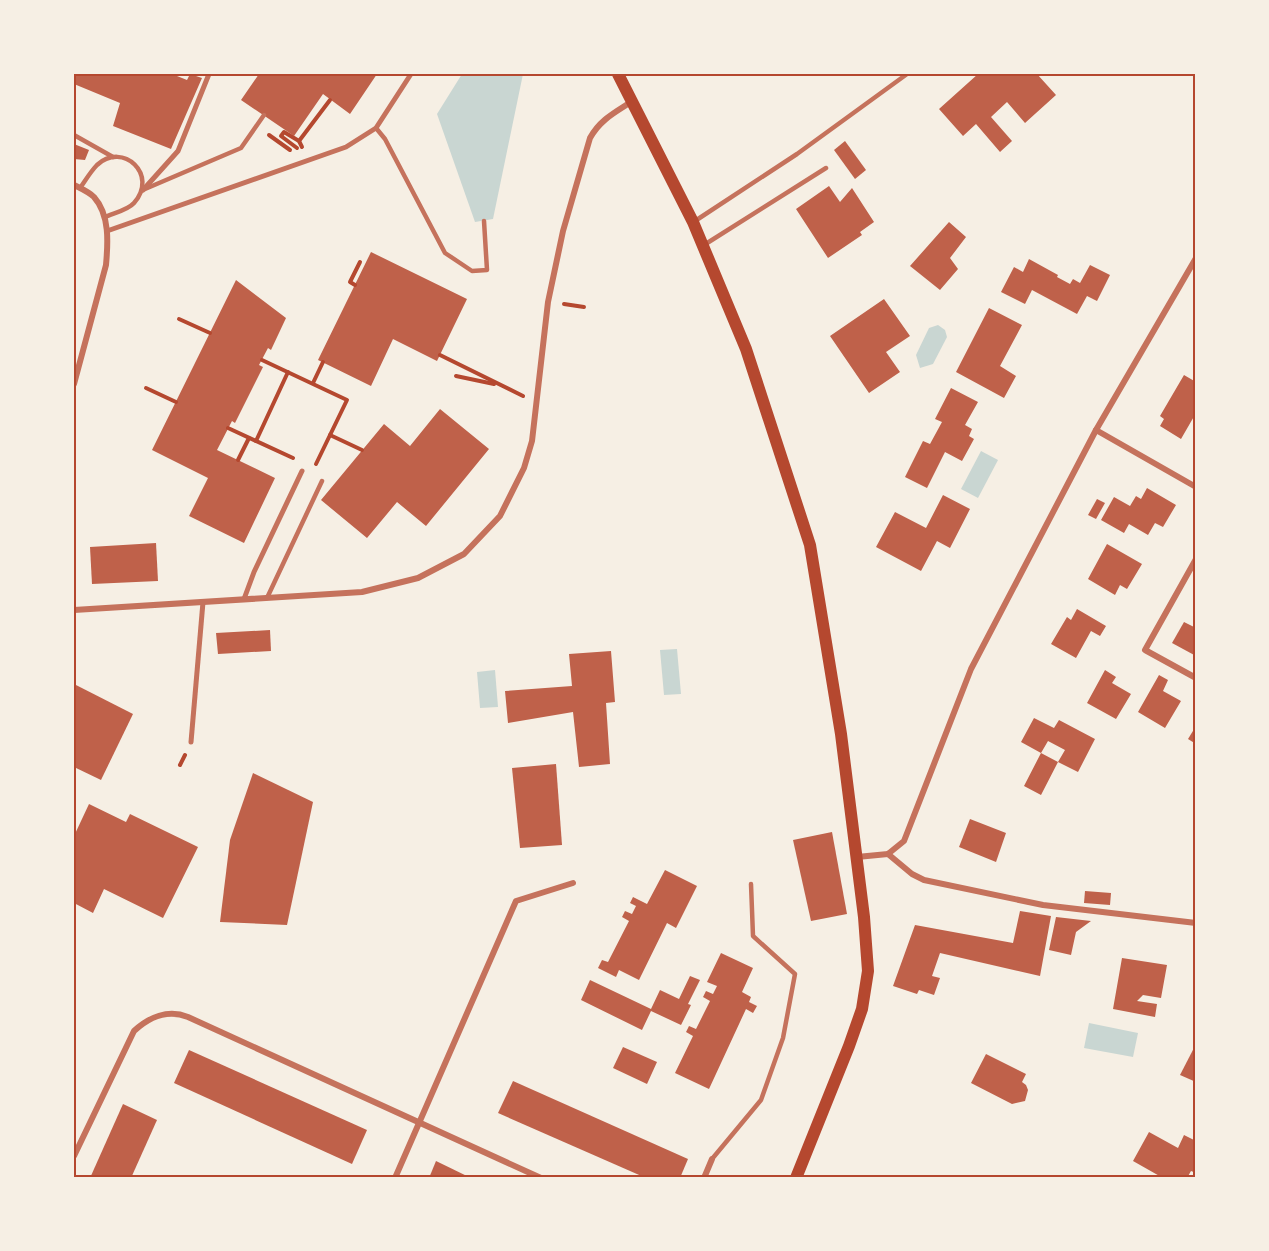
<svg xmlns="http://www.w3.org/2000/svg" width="1269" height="1251" font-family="Overpass,sans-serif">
  <rect width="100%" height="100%" fill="#f6efe4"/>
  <!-- water -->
  <g fill="#c9d6d2">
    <polygon points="462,74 523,74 493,219 475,222 437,114"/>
    <polygon points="938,325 945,330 947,337 933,364 920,368 916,355 929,328"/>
    <polygon points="981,451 998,460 978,498 961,489"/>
    <polygon points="677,649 681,694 664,695 660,650"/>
    <polygon points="495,670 498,707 480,708 477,672"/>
    <polygon points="1089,1023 1138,1033 1133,1057 1084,1048"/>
  </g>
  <!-- building -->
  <g fill="#bf614a">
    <polygon points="74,74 172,74 187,80 190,74 202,78 171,149 113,126 120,103 74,84"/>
    <polygon points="259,74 377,74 350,114 323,94 294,136 241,100"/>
    <polygon points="978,74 1037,74 1056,95 1025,123 1007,102 991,117 1012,141 1000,152 976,124 963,136 939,109"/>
    <polygon points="845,141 866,170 855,179 834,150"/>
    <polygon points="74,144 89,150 85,160 74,159"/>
    <polygon points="829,186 840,202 852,188 874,222 860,232 862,235 828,258 796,209"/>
    <polygon points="949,222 966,237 950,258 958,269 940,290 910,266"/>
    <polygon points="371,252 467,299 437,361 393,339 371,386 318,360"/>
    <polygon points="1029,259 1058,275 1057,277 1070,284 1073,279 1080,283 1090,265 1110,275 1097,301 1087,296 1077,314 1032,290 1025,304 1001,292 1014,267 1023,272"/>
    <polygon points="236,280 286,318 271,350 268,348 259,365 263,367 235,423 232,421 217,450 275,478 244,543 189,516 208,478 152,450"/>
    <polygon points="884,299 910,336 886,352 900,372 869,393 830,336"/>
    <polygon points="989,308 1022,325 1000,366 1016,376 1004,398 956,372"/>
    <polygon points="1184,375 1196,382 1196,413 1181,439 1160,426 1164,419 1160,416"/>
    <polygon points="951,388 978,402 965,425 972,429 969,436 974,439 962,461 945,452 927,488 905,477 923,441 930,444 942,422 935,419"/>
    <polygon points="440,409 489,449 426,526 397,502 367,538 321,500 384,424 410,446"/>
    <polygon points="1147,488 1176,505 1163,527 1155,523 1148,535 1129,524 1124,533 1101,520 1114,497 1130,506 1136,496 1141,499"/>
    <polygon points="943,495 970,509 950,548 937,541 921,571 876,547 895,512 926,528"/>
    <polygon points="1097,499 1105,503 1096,519 1088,515"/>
    <polygon points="156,543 158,581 92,584 90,547"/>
    <polygon points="1107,544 1142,564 1127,589 1120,585 1115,595 1088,579"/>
    <polygon points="1077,609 1106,626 1100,636 1091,631 1076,658 1051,644 1067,617 1071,620"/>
    <polygon points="1184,622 1196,628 1196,656 1172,643"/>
    <polygon points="270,630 271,651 218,654 216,633"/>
    <polygon points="611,651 615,702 606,703 610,764 579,767 573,712 508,723 505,691 572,686 569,654"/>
    <polygon points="1105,670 1116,677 1112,683 1131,694 1116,719 1087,703"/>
    <polygon points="1159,675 1168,680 1163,691 1181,701 1165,728 1138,712"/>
    <polygon points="74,684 133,714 101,780 74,767"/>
    <polygon points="1034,718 1054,728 1059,720 1095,739 1078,772 1058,762 1041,795 1024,786 1041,753 1058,762 1065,750 1048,741 1041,753 1021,742"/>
    <polygon points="1196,726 1196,744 1188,739"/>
    <polygon points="556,764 562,845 520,848 512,768"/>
    <polygon points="253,773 313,802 287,925 220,922 230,840"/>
    <polygon points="89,804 126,822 130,814 198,847 163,918 104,889 93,913 74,903 74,836"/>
    <polygon points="970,819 1006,833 996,862 959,847"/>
    <polygon points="832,832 847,914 811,921 793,840"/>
    <polygon points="665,870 697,886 676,928 667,923 639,980 619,970 616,977 598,968 602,960 608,962 629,921 622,917 625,911 632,914 636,906 630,903 633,897 647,904"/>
    <polygon points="1085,891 1111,893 1110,905 1084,903"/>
    <polygon points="1020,911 1051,916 1040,976 940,953 932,976 940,978 934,995 919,990 917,994 893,986 915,925 1013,943"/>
    <polygon points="1056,917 1091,921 1076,932 1071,955 1049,950"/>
    <polygon points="721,953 753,968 742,992 751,997 749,1002 757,1006 753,1013 746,1009 709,1089 675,1073 693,1036 686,1032 689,1026 696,1029 710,1001 703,997 706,991 713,994 717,986 707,982"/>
    <polygon points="1122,958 1167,965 1161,998 1143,995 1137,1001 1157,1004 1155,1017 1113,1009"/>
    <polygon points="690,976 700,980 688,1004 691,1005 681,1025 651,1011 642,1030 581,1000 590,980 651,1009 660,990 679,999"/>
    <polygon points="1196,1044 1196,1082 1180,1075"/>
    <polygon points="623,1047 657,1062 647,1084 613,1068"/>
    <polygon points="189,1050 367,1130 352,1164 174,1083"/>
    <polygon points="986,1054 1026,1074 1022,1082 1026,1085 1028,1090 1025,1101 1012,1104 971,1083"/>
    <polygon points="513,1081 688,1159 680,1178 646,1178 498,1113"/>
    <polygon points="123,1104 157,1120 131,1178 90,1178"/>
    <polygon points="1149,1132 1178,1148 1184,1135 1196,1141 1196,1173 1191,1171 1187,1178 1163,1178 1133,1161"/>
    <polygon points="436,1161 471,1178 429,1178"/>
  </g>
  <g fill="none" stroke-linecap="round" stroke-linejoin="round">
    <!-- path -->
    <g stroke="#b5482f" stroke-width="4">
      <polyline points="269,135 290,150"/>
      <polyline points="299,141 330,100"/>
      <polyline points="297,148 281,136 284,132 299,141 302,147"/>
      <polyline points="355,285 350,282 360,262"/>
      <polyline points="564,304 584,307"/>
      <polyline points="179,319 210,333"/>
      <polyline points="440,355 523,396"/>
      <polyline points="262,360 347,400 316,464"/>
      <polyline points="456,376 494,384"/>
      <polyline points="313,383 323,362"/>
      <polyline points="146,388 176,402"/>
      <polyline points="228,428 293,458"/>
      <polyline points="330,435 362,450"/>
      <polyline points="256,441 288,372"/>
      <polyline points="238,460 249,438"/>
      <polyline points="180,765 185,755"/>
    </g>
    <!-- service -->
    <g stroke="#c5725c" stroke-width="4.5">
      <polyline points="376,128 385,139 445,253 472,271 487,270 484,221"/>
      <polyline points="74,135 113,157"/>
      <path d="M80 188C85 181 91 171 97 165 123 141 159 175 134 203 128 210 114 213 105 217"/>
      <polyline points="145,189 241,148 264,115"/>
      <polyline points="695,221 797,154 907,74"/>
      <polyline points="704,245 826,168"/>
      <polyline points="267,598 322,481"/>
      <polyline points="712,1159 761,1100 783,1038 795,974 753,936 751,884"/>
    </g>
    <!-- pedestrian -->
    <g stroke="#c5725c" stroke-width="5">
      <polyline points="143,190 178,151 209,74"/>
      <polyline points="107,231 346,147 376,128 411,74"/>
      <polyline points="244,599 254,572 302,471"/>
      <polyline points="191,742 203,602"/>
    </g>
    <!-- minor -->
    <g stroke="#c5725c" stroke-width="6">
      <path d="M74 185C80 188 89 192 94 197 110 215 108 243 106 265L74 384"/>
      <polyline points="1096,430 1196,487"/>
      <polyline points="1196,559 1145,650 1196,678"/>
      <path d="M74 610 362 592 418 578 464 554 500 516 524 468 532 441 548 302 563 231 590 138C600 120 614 113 631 102"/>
      <polyline points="888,854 912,874 924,880 1043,905 1196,923"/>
      <polyline points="857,857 888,854 904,841 971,669 1096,430 1196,258"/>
      <path d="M74 1156 134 1031C149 1017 168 1009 188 1017L541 1178"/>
      <polyline points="395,1178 516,901 573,883"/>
      <polyline points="704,1178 712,1159"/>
    </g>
    <!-- secondary -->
    <polyline stroke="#b5482f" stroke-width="12" points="618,74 693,222 746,349 810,545 841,734 864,917 868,971 862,1009 849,1046 796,1178"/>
  </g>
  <!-- border -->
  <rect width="1269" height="1251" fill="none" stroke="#f6efe4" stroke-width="150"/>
  <rect x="75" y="75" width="1119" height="1101" fill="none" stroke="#b5482f" stroke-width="2"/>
</svg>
